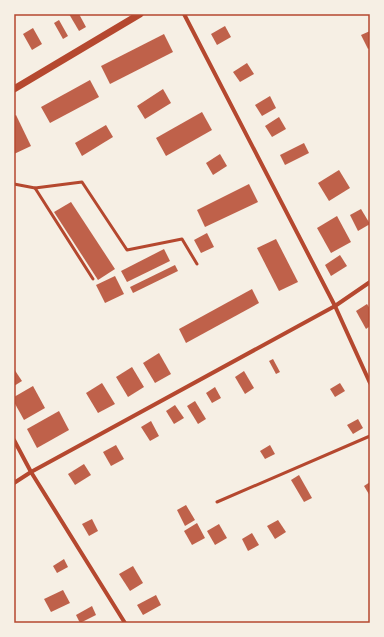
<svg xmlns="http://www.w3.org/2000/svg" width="384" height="637" font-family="Roboto,sans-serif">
  <rect width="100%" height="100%" fill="#f6efe4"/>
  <!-- building -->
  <g fill="#bf614a">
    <polygon points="69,14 79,14 86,27 79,31"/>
    <polygon points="59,20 68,36 63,39 54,23"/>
    <polygon points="225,26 231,37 217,45 211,34"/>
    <polygon points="33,28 42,44 32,50 23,34"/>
    <polygon points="370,31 370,48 368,49 361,35"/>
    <polygon points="164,34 173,52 110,84 101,66"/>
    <polygon points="247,63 254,74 240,82 233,72"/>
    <polygon points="90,80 99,97 50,123 41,107"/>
    <polygon points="163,89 171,103 145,119 137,106"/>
    <polygon points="270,96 276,108 262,116 255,105"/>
    <polygon points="202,112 212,130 166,156 156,138"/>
    <polygon points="16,115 31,146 14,154 14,116"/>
    <polygon points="279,117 286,129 272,137 265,126"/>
    <polygon points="106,125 113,137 82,156 75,143"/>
    <polygon points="304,143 309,153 285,165 280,155"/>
    <polygon points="220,154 227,166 213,175 206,163"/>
    <polygon points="339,170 350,188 329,201 318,183"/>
    <polygon points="249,184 258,202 205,227 197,210"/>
    <polygon points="71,202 115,269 98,280 54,212"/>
    <polygon points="361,209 370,224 358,231 350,215"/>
    <polygon points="337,216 351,242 331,253 317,228"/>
    <polygon points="207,233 214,247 201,253 194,240"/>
    <polygon points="276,239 298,282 279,291 257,248"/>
    <polygon points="164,249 170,261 127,282 121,271"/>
    <polygon points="340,255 347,266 331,276 325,265"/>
    <polygon points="175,265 178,271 133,293 130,287"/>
    <polygon points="115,276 124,294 105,303 96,285"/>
    <polygon points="252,289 259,303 186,343 179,329"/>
    <polygon points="367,304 370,309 370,326 366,329 356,311"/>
    <polygon points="159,353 171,374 155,383 143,363"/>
    <polygon points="273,359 280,372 276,374 269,361"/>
    <polygon points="132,367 144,387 128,397 116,377"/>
    <polygon points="14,369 22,381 14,386"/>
    <polygon points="244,371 254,388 245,394 235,377"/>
    <polygon points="102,383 115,404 98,413 86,393"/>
    <polygon points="340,383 345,391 335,397 330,389"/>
    <polygon points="33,386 45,408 24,420 14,402 14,397"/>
    <polygon points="215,387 221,398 212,403 206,393"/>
    <polygon points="195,401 206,419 198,424 187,406"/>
    <polygon points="175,405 184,418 174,424 166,411"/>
    <polygon points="59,411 69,430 37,448 27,429"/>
    <polygon points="358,419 363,428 353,434 347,425"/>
    <polygon points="151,421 159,436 150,441 141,427"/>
    <polygon points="116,445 124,459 111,466 103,452"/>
    <polygon points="270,445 275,454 265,459 260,451"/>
    <polygon points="84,464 91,475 75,485 68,474"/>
    <polygon points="299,475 312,498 304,502 291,480"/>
    <polygon points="370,482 370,496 364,486"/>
    <polygon points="186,505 195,520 185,526 177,510"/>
    <polygon points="92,519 98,531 89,536 82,524"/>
    <polygon points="278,520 286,532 275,539 267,526"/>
    <polygon points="197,523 205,538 192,545 184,531"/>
    <polygon points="219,524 227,538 215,545 207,531"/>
    <polygon points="252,533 259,545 248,551 242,539"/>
    <polygon points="64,559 68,567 57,573 53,566"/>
    <polygon points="133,566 143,583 130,591 119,574"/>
    <polygon points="63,590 70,603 51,612 44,599"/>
    <polygon points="156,595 161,605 143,615 137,605"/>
    <polygon points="92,606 96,615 80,623 76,615"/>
  </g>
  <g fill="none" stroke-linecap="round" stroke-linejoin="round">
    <!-- service -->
    <g stroke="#b5482f" stroke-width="3">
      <polyline points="14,184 35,188 82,182 127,250 182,239 197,264"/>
      <polyline points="35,188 93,279"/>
      <polyline points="217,502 370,436"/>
    </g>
    <!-- minor -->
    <g stroke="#b5482f" stroke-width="4">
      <polyline points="184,14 335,306 370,383"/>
      <polyline points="14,440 31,472 125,623"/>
      <polyline points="14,483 31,472 335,306 370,282"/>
    </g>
    <!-- tertiary -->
    <polyline stroke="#b5482f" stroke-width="7" points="14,89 140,14"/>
  </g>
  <!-- border -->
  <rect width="384" height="637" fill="none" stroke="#f6efe4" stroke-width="30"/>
  <rect x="15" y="15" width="354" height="607" fill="none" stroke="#b5482f" stroke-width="1.5"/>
</svg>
